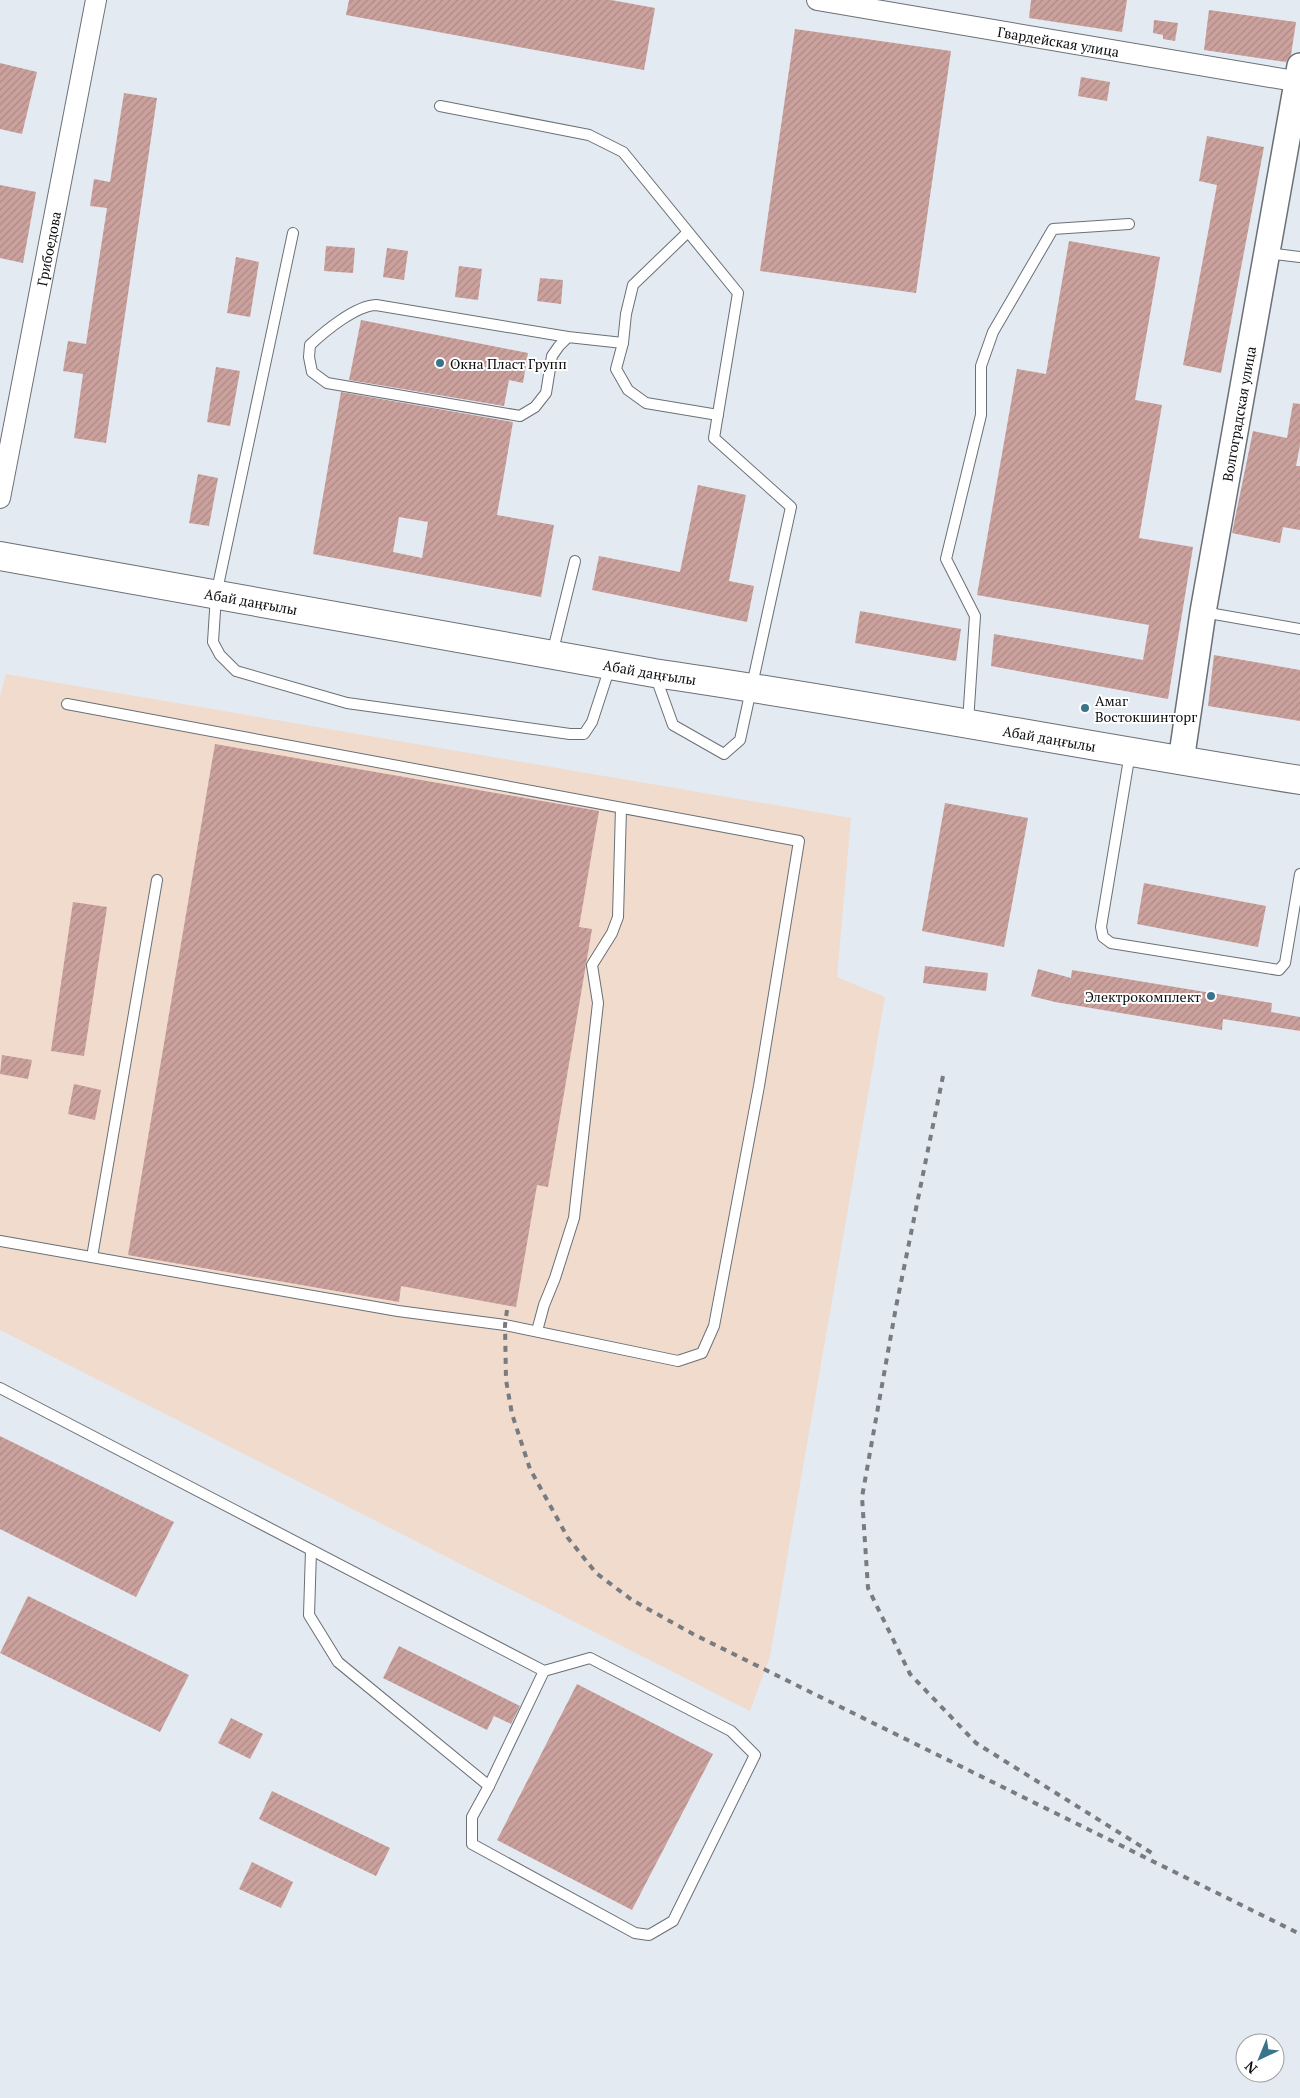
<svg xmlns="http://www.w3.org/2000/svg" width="1300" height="2098" font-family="'PT Serif',serif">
  <defs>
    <pattern id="building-hatch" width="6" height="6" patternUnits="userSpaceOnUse" patternTransform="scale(1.25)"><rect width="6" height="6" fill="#cba19d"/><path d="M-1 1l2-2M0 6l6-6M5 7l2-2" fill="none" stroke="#ad8986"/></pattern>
  </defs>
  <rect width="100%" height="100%" fill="#e4eaf1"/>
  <!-- industrial -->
  <polygon fill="#f0dbcd" points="6,674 851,818 837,977 885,997 770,1656 750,1711 0,1330 0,697"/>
  <!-- building -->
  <g fill="url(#building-hatch)" fill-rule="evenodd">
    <polygon points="349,0 611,0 655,8 644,70 346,15"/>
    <polygon points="1031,0 1127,0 1122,32 1029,18"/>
    <polygon points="1209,10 1296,22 1291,55 1286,62 1204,50"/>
    <polygon points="1154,20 1178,23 1175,41 1163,39 1163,35 1153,33"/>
    <polygon points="795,29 951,51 916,293 760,271"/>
    <polygon points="0,63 37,72 22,134 0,129"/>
    <polygon points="1081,77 1110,82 1107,101 1078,96"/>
    <polygon points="124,93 157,98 106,443 74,438 83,374 63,371 68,341 86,344 107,208 90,206 94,179 110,182"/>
    <polygon points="1207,136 1264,147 1221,373 1183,365 1217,185 1199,181"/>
    <polygon points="0,185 36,192 23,263 0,258"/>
    <polygon points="1069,241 1160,257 1135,400 1162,405 1139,538 1193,547 1168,699 991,666 994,634 1143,660 1149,625 977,595 1017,369 1046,374"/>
    <polygon points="326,246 355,248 353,273 324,271"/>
    <polygon points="387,248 408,251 404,280 383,277"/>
    <polygon points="236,257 259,262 250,317 227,313"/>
    <polygon points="459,266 482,269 478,300 455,297"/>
    <polygon points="540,278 563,280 561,304 537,301"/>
    <polygon points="361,320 528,353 523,383 509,380 504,406 349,380"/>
    <polygon points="216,367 240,371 230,426 207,422"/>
    <path d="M341 392 513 422 497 515 554 525 541 597 313 554ZM399 517 428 522 422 558 393 552Z"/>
    <polygon points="1293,403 1300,404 1300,445 1296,466 1300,466 1300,530 1283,527 1280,543 1232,533 1253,431 1287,438"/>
    <polygon points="198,474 218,478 209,526 189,523"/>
    <polygon points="698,485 746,495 729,581 754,586 747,622 592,590 599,556 680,572"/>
    <polygon points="860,611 961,629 956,661 855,643"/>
    <polygon points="1214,655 1300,670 1300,721 1208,706"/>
    <polygon points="215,744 599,811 579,927 592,929 548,1187 537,1185 516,1307 401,1286 399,1302 128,1255"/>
    <polygon points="945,803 1028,818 1004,947 922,931"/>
    <polygon points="1144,883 1266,906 1258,947 1137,924"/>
    <polygon points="73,902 107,907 84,1056 51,1051"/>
    <polygon points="925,966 988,973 986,991 923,983"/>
    <polygon points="1038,969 1071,978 1072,970 1272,1003 1271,1012 1300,1017 1300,1031 1223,1019 1222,1030 1055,1002 1031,996"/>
    <polygon points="2,1055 32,1060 28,1079 0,1074"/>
    <polygon points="74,1084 101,1090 95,1120 68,1114"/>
    <polygon points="0,1436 174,1522 136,1597 0,1529"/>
    <polygon points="28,1596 189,1675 160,1732 0,1653"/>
    <polygon points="399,1646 520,1706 511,1724 494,1716 487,1730 383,1678"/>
    <polygon points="577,1684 713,1754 632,1910 497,1840"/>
    <polygon points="231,1718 263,1734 250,1759 218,1743"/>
    <polygon points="272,1791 390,1848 376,1876 259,1819"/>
    <polygon points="252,1862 293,1882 281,1908 239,1889"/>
  </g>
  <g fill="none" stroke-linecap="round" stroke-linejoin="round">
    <!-- service casing -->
    <g stroke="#6a7076" stroke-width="12">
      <g id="service">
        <polyline points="440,106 589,135 623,152 738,293 714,438 791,507 740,740 724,754 673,725 655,675"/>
        <polyline points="293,233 216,595 213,642 220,655 236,671 347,703 570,734 584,734 592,722 610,667"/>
        <polyline points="1267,253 1300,257"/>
        <path d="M568 337 376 305C355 306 325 331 310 345L309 357 312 372 327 383 520 416 535 407 546 393 552 356 559 346 568 337 623 343 616 369 628 390 646 403 718 415"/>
        <polyline points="623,343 626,314 633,285 688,232"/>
        <polyline points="1203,612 1300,629"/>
        <polyline points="552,654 575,561"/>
        <polyline points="968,722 975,616 946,559 981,415 981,366 993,332 1053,229 1129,224"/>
        <polyline points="1130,753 1101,927 1103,937 1111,943 1279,970 1285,963 1300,874"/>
        <polyline points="0,1241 398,1311 505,1325 678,1361 702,1353 714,1326 759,1086 799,841 67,704"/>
        <polyline points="92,1257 157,880"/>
        <polyline points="537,1331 544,1305 555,1278 574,1218 598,1003 592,965 612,933 618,917 621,808"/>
        <polyline points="0,1388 544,1671 590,1658 731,1731 755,1755 673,1921 649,1935 635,1933 472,1844 472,1817 489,1786 544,1671"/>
        <polyline points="311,1550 309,1615 338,1662 489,1786"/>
      </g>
    </g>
    <!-- minor casing -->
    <g stroke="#6a7076" stroke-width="22">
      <g id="minor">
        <path id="s1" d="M817 0 1300 82"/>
        <path id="s2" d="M0 498 96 0"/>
      </g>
    </g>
    <!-- tertiary casing -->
    <g stroke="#6a7076" stroke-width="28">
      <g id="tertiary">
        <path id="s3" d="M1181 761 1203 612 1300 66"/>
      </g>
    </g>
    <!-- primary casing -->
    <g stroke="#6a7076" stroke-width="30">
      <g id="primary">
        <path id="s4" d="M0 556 654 673C870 704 1085 746 1300 780"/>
      </g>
    </g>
    <!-- service -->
    <use href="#service" stroke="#fff" stroke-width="10"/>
    <!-- minor -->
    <use href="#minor" stroke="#fff" stroke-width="20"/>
    <!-- tertiary -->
    <use href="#tertiary" stroke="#fff" stroke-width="25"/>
    <!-- primary -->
    <use href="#primary" stroke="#fff" stroke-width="28"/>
    <!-- rail -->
    <g stroke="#787c80" stroke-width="4" stroke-dasharray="6 6" stroke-linecap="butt">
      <polyline points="943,1076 896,1307 862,1497 868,1588 910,1674 976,1743 1155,1855"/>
      <polyline points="507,1310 505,1325 506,1380 512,1414 530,1469 568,1538 596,1573 632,1600 693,1634 1300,1934"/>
    </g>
  </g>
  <!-- markers -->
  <g fill="#39748c" stroke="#fff" stroke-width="2">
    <circle cx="440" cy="363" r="5"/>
    <circle cx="1085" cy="708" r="5"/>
    <circle cx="1211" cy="996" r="5"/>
  </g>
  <g text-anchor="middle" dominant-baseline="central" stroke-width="4" stroke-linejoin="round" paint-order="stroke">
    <!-- street labels -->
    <g font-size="14" fill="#0b0d0f" stroke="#fff">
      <text stroke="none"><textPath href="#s1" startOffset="245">Гвардейская улица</textPath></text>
      <text stroke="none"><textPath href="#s2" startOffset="254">Грибоедова</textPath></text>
      <text stroke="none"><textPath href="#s3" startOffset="352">Волгоградская улица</textPath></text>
      <text stroke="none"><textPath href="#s4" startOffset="255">Абай даңғылы</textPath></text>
      <text stroke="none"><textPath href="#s4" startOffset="660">Абай даңғылы</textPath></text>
      <text stroke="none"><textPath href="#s4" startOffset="1065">Абай даңғылы</textPath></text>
    </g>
    <!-- poi labels -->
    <g font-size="14" fill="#0b0d0f" stroke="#fff" text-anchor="start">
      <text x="450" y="363">Окна Пласт Групп</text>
      <text x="1095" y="700">Амаг<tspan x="1095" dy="16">Востокшинторг</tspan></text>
      <text x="1201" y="996" text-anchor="end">Электрокомплект</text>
    </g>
  </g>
  <!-- north arrow -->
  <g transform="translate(1260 2058) rotate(224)"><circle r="24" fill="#ffffff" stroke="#9d9e9f"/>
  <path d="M0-4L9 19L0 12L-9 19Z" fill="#39748c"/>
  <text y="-8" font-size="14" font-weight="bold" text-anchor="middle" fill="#0b0d0f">N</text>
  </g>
</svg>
